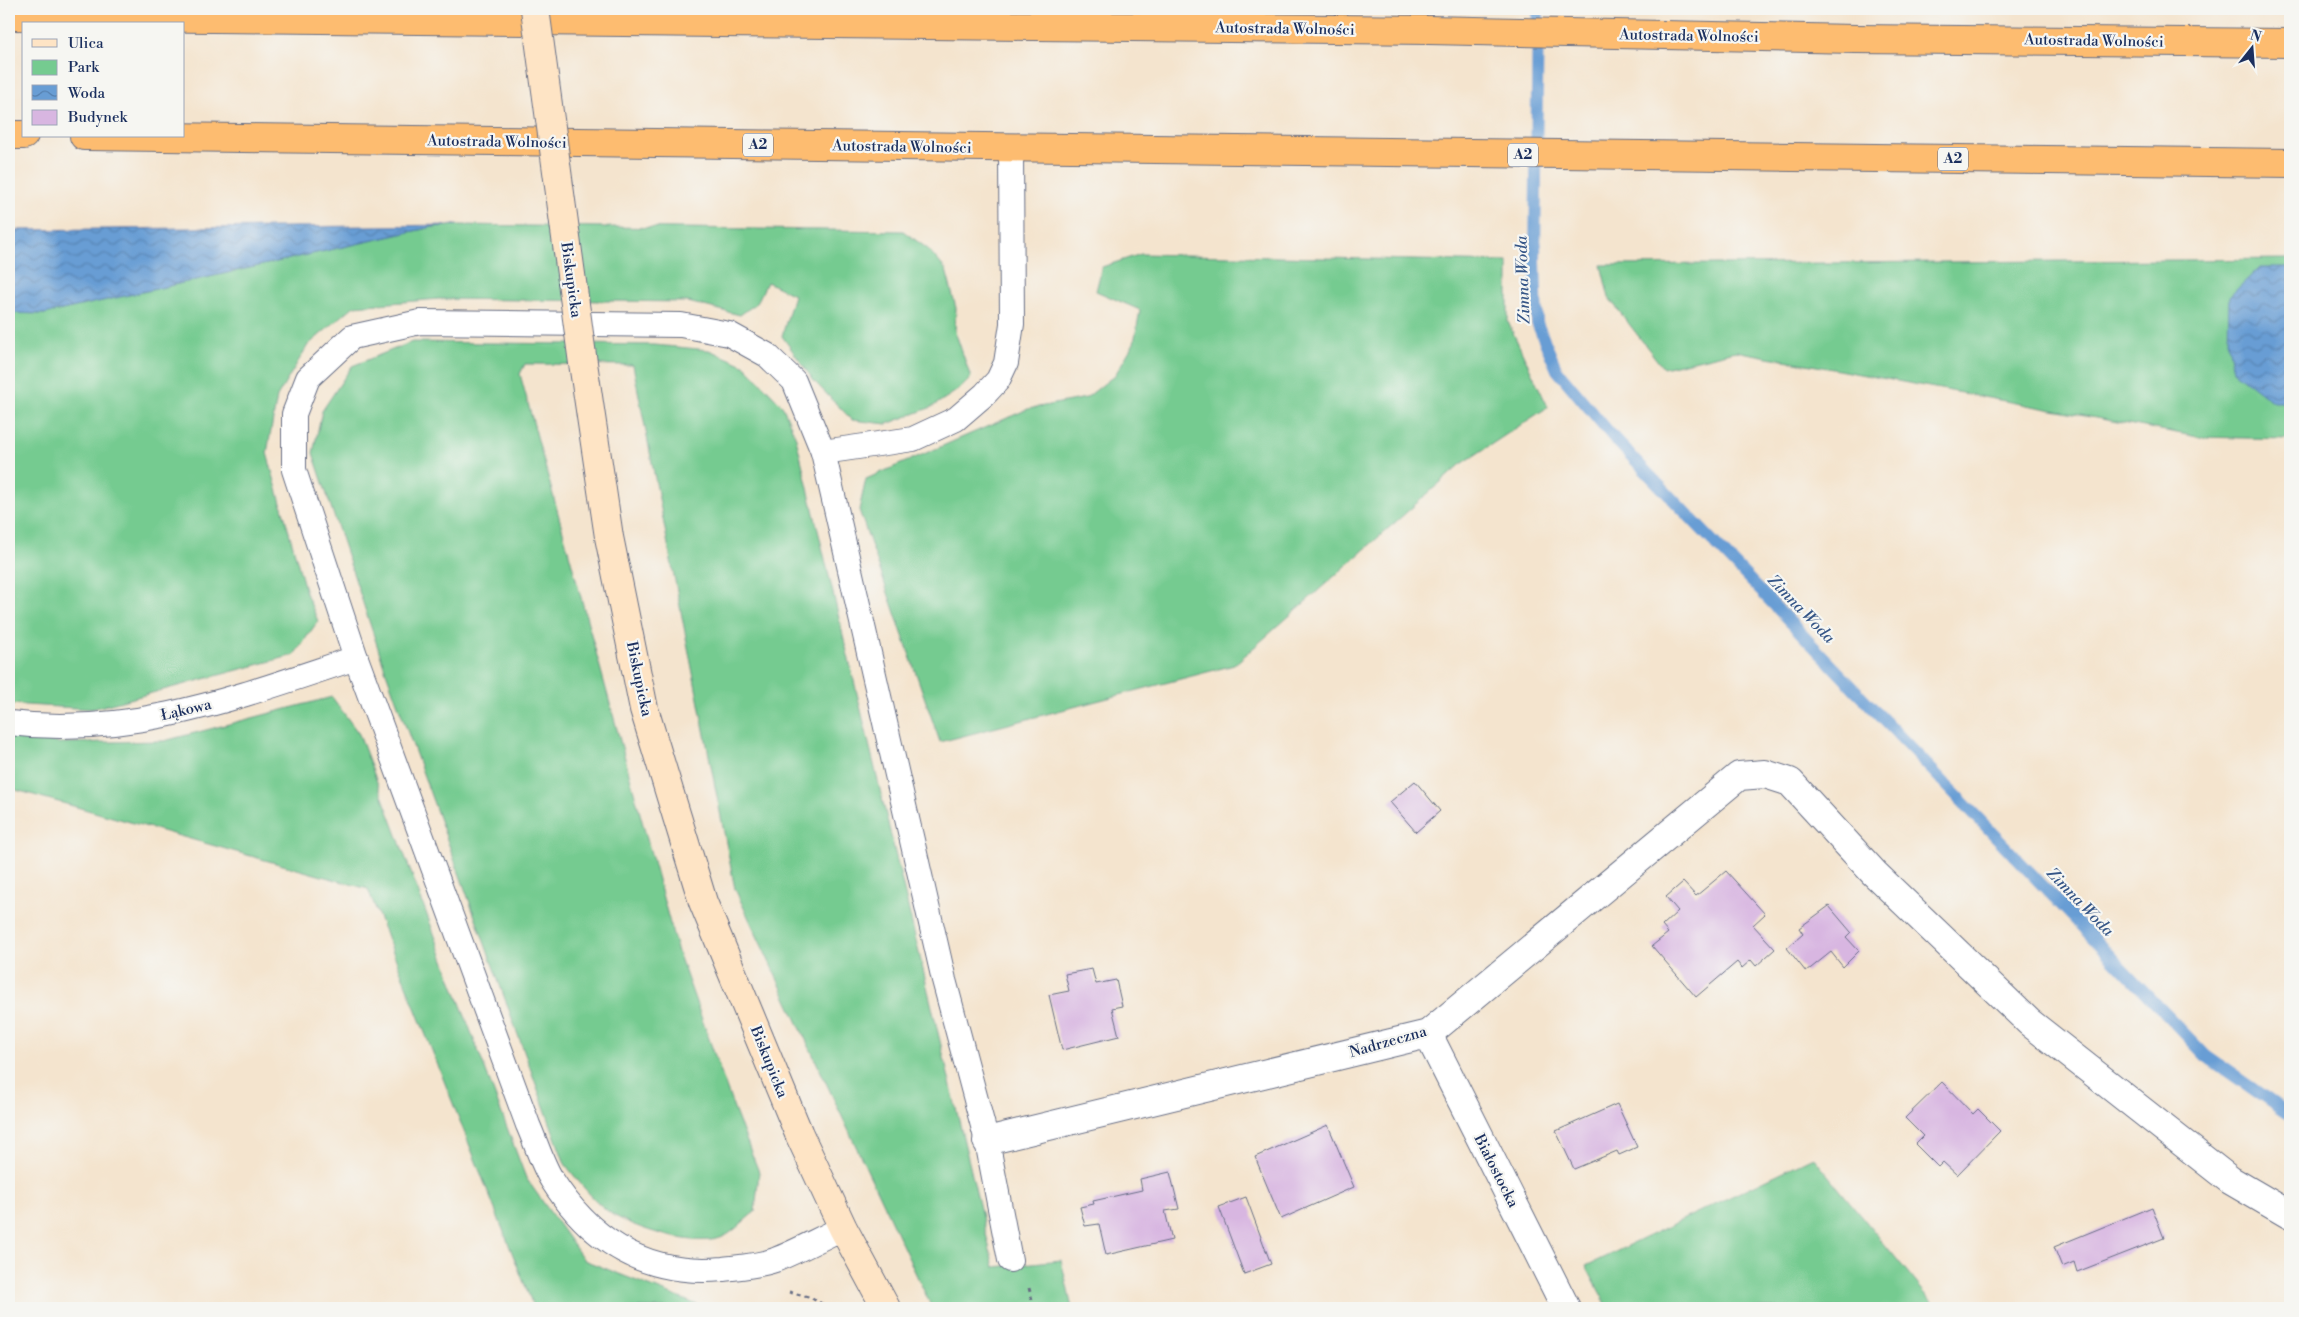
<svg xmlns="http://www.w3.org/2000/svg" width="2299" height="1317" font-family="'Libre Bodoni',serif">
  <defs>
    <pattern id="water-waves" width="16" height="10" patternUnits="userSpaceOnUse" patternTransform="scale(1.25)"><rect width="16" height="10" fill="#689dd4"/><path d="M0 5q4-4 8 0t8 0" fill="none" stroke="#5580af"/></pattern>
  </defs>
  <rect width="100%" height="100%" fill="#f6f6f2"/>
  <filter id="ink" filterUnits="userSpaceOnUse"><feTurbulence type="fractalNoise" baseFrequency=".02" numOctaves="2"/><feDisplacementMap in="SourceGraphic" scale="10" xChannelSelector="R" yChannelSelector="G"/><feConvolveMatrix kernelMatrix="1 2 1 2 8 2 1 2 1" color-interpolation-filters="sRGB"/></filter>
  <filter id="wash" filterUnits="userSpaceOnUse"><feTurbulence type="fractalNoise" baseFrequency=".0096" numOctaves="4" result="noise"/><feDisplacementMap in="SourceGraphic" scale="20" xChannelSelector="R" yChannelSelector="G"/><feGaussianBlur stdDeviation="1.12" result="paint"/><feColorMatrix in="noise" values="0 0 0 0 0 0 0 0 0 0 0 0 0 0 0 0 0 1.4 0 .05"/><feComposite in="paint" operator="in"/></filter>
  <g filter="url(#wash)">
    <rect width="100%" height="100%" fill="#f4e4ce"/>
    <!-- green -->
    <g fill="#75cb90" stroke="#487d77">
      <polygon points="458,225 903,231 928,249 946,270 956,308 955,331 971,378 961,388 932,407 887,424 852,420 814,381 782,336 794,295 767,282 757,303 740,315 688,302 439,299 354,306 308,345 277,397 267,453 306,593 318,621 294,655 92,709 9,704 9,313 44,314 432,227"/>
      <polygon points="1141,254 1508,262 1508,322 1548,407 1460,465 1234,665 940,742 859,510 866,479 1028,409 1086,398 1115,375 1134,343 1140,310 1096,291 1102,267"/>
      <polygon points="2290,259 2290,439 2198,437 1736,351 1663,368 1609,298 1601,265"/>
      <path d="M412 342 655 345 709 350 744 365 782 405 796 438 994 1267 1061 1260 1072 1308H932L735 889 633 365 525 364 520 374 677 949 734 1109 759 1172 755 1212C745 1219 736 1230 725 1236 700 1250 631 1228 609 1212 592 1199 578 1181 565 1164L386 672 313 453 322 411 352 366Z"/>
      <polygon points="332,697 359,734 526,1178 584,1260 700,1306 781,1308 534,1308 368,889 9,788 9,735 58,743 164,741"/>
      <polygon points="1813,1157 1937,1308 1608,1308 1586,1266"/>
    </g>
    <!-- water -->
    <g fill="url(#water-waves)" stroke="#426699">
      <polygon points="458,225 432,227 44,314 9,313 9,230"/>
      <polygon points="2260,267 2290,267 2290,402 2273,402 2233,371 2228,344 2229,297"/>
    </g>
    <g fill="none" stroke-linecap="round" stroke-linejoin="round">
      <!-- stream -->
      <polyline stroke="#689dd4" stroke-width="12" points="1538,9 1535,260 1537,323 1557,370 1613,437 2206,1056 2290,1115"/>
    </g>
    <g id="blocks">
      <!-- building -->
      <g fill="#d8b6e1">
        <polygon points="1415,781 1440,811 1416,832 1390,802"/>
        <polygon points="1726,871 1765,914 1753,925 1775,949 1756,966 1751,960 1742,968 1737,962 1696,997 1652,946 1668,933 1662,926 1678,911 1666,897 1683,882 1696,896"/>
        <polygon points="1829,906 1851,932 1846,937 1859,951 1843,967 1831,952 1806,972 1787,948 1803,934 1799,928"/>
        <polygon points="1092,969 1096,984 1116,980 1122,1006 1112,1008 1119,1036 1062,1050 1049,995 1069,991 1065,974"/>
        <polygon points="1942,1082 1973,1114 1978,1109 2000,1131 1957,1175 1943,1162 1938,1167 1915,1144 1923,1136 1905,1118"/>
        <polygon points="1617,1104 1637,1147 1619,1155 1617,1151 1574,1169 1556,1131"/>
        <polygon points="1328,1125 1354,1187 1281,1219 1255,1157"/>
        <polygon points="1170,1172 1179,1209 1165,1211 1172,1240 1106,1255 1099,1224 1085,1226 1080,1207 1094,1204 1093,1201 1142,1190 1140,1179"/>
        <polygon points="1246,1197 1271,1264 1244,1274 1219,1207"/>
        <polygon points="2152,1207 2164,1238 2077,1272 2074,1262 2062,1267 2054,1247"/>
      </g>
    </g>
  </g>
  <g filter="url(#ink)">
    <use href="#blocks" fill-opacity="0" stroke="#676e85" stroke-width="1"/>
    <g fill="none" stroke-linecap="round" stroke-linejoin="round">
      <!-- service casing -->
      <g stroke="#676e85" stroke-width="26">
        <g id="service">
          <polyline points="823,452 913,439 956,419 985,394 998,380 1006,363 1012,324 1011,149"/>
          <path d="M9 723C133 738 240 696 356 658"/>
          <path d="M843 1228C821 1238 798 1251 775 1260 758 1266 740 1267 723 1269 648 1276 592 1243 552 1180 542 1164 536 1143 528 1125L356 658 294 470V414L308 378 352 337 420 322 681 325 729 334 767 355 794 381 823 452 944 980 987 1141 1010 1260"/>
        </g>
      </g>
      <!-- minor casing -->
      <g stroke="#676e85" stroke-width="30">
        <g id="minor">
          <polyline points="1428,1034 1566,1308"/>
          <polyline points="987,1141 1428,1034 1739,776 1765,774 1790,782 1874,873 2029,1022 2230,1180 2290,1215"/>
        </g>
      </g>
      <!-- secondary casing -->
      <g stroke="#676e85" stroke-width="30">
        <polyline id="secondary" points="583,363 609,537 644,709 703,902 799,1134 843,1228 886,1308"/>
      </g>
      <!-- motorway casing -->
      <g stroke="#676e85" stroke-width="30">
        <g id="motorway">
          <polyline points="9,16 1429,30 1855,39 2290,43"/>
          <polyline points="9,135 24,135"/>
          <polyline points="84,136 2290,163"/>
        </g>
      </g>
      <!-- path -->
      <g stroke="#676e85" stroke-width="3" stroke-dasharray="4 4" stroke-linecap="butt">
        <polyline points="1029,1288 1034,1308"/>
        <polyline points="789,1292 812,1298 828,1308"/>
      </g>
      <!-- service -->
      <use href="#service" stroke="#fff" stroke-width="24"/>
      <!-- minor -->
      <use href="#minor" stroke="#fff" stroke-width="28"/>
      <!-- secondary -->
      <use href="#secondary" stroke="#fee4c5" stroke-width="28"/>
      <!-- motorway -->
      <use href="#motorway" stroke="#fdbc6f" stroke-width="28"/>
      <!-- secondary-bridge casing -->
      <g stroke="#676e85" stroke-width="30" stroke-linecap="butt">
        <polyline id="secondary-bridge" points="535,9 583,363"/>
      </g>
      <!-- secondary-bridge -->
      <use href="#secondary-bridge" stroke="#fee4c5" stroke-width="28"/>
    </g>
  </g>
  <g text-anchor="middle" dominant-baseline="central" stroke-width="4.5" stroke-linejoin="round" paint-order="stroke">
    <!-- shield labels -->
    <g fill="#f6f6f2" stroke="#5d6b8a" stroke-width="1">
      <rect x="743" y="133.5" width="30" height="23" rx="4"/>
      <rect x="1508" y="143.5" width="30" height="23" rx="4"/>
      <rect x="1938" y="147.5" width="30" height="23" rx="4"/>
    </g>
    <g font-size="14" font-weight="bold" fill="#1b2f5e">
      <text x="758" y="145">A2</text>
      <text x="1523" y="155">A2</text>
      <text x="1953" y="159">A2</text>
    </g>
    <!-- street labels -->
    <g font-size="15" fill="#1b2f5e" stroke="#f6f6f2">
      <text transform="translate(1285 29) rotate(1)">Autostrada Wolności</text>
      <text transform="translate(1689 36) rotate(1)">Autostrada Wolności</text>
      <text transform="translate(2094 41) rotate(1)">Autostrada Wolności</text>
      <text transform="translate(497 142) rotate(1)">Autostrada Wolności</text>
      <text transform="translate(902 147) rotate(1)">Autostrada Wolności</text>
      <text transform="translate(571 280) rotate(82)">Biskupicka</text>
      <text transform="translate(639 679) rotate(78)">Biskupicka</text>
      <text transform="translate(186 710) rotate(-13)">Łąkowa</text>
      <text transform="translate(1388 1042) rotate(-16)">Nadrzeczna</text>
      <text transform="translate(769 1062) rotate(68)">Biskupicka</text>
      <text transform="translate(1496 1171) rotate(63)">Białostocka</text>
    </g>
    <!-- water labels -->
    <g font-size="16" font-style="italic" fill="#365687" stroke="#f6f6f2">
      <text transform="translate(1523 280) rotate(-92)">Zimna Woda</text>
      <text transform="translate(1801 609) rotate(46)">Zimna Woda</text>
      <text transform="translate(2080 902) rotate(46)">Zimna Woda</text>
    </g>
  </g>
  <!-- margin -->
  <rect width="2299" height="1317" fill="none" stroke="#f6f6f2" stroke-width="30"/>
  <!-- legend -->
  <rect x="22" y="22" width="162" height="115" fill="#f6f6f2" stroke="#9ea6b7"/>
  <rect x="32" y="39" width="25" height="8" fill="#fee4c5" stroke="#9ea6b7"/>
  <text x="68" y="48" font-size="15" fill="#1b2f5e">Ulica</text>
  <rect x="32" y="60" width="25" height="15" fill="#75cb90" stroke="#9ea6b7"/>
  <text x="68" y="72" font-size="15" fill="#1b2f5e">Park</text>
  <rect x="32" y="85" width="25" height="15" fill="url(#water-waves)" stroke="#9ea6b7"/>
  <text x="68" y="98" font-size="15" fill="#1b2f5e">Woda</text>
  <rect x="32" y="110" width="25" height="15" fill="#d8b6e1" stroke="#9ea6b7"/>
  <text x="68" y="122" font-size="15" fill="#1b2f5e">Budynek</text>
  <!-- north arrow -->
  <g transform="translate(2252 48) rotate(17)" stroke="#f6f6f2" stroke-width="4" paint-order="stroke">
  <path d="M0-4L9 19L0 12L-9 19Z" fill="#1b2f5e"/>
  <text y="-8" font-size="14" font-weight="bold" text-anchor="middle" fill="#1b2f5e">N</text>
  </g>
</svg>
